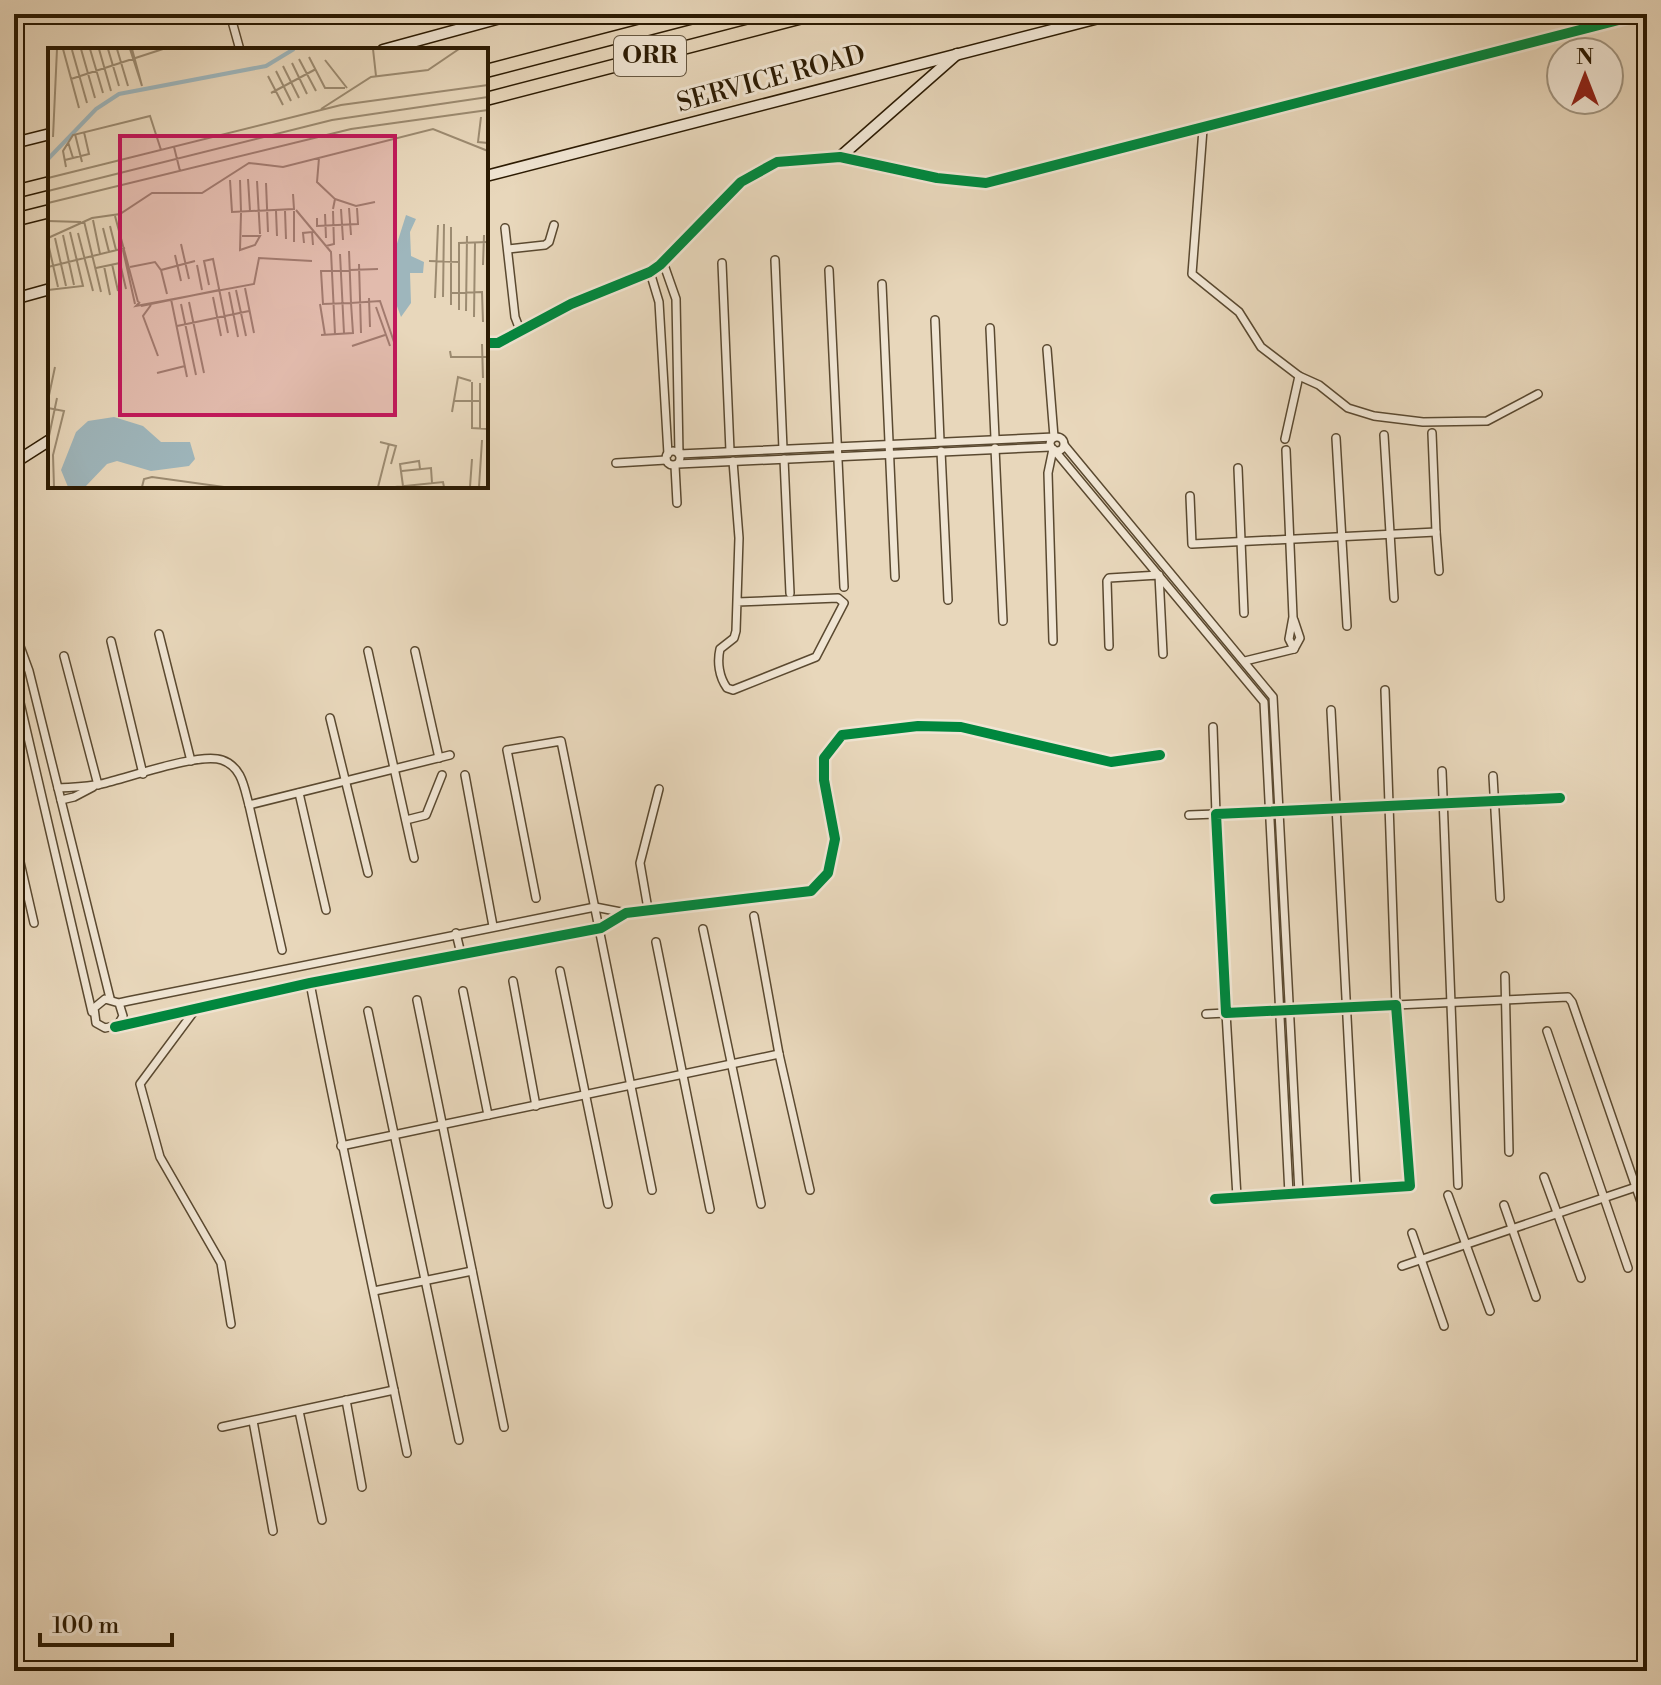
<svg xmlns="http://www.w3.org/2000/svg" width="1661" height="1685" font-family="'Libre Bodoni',serif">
  <rect width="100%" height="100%" fill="#e8d7bb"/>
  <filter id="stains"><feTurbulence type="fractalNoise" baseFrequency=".0025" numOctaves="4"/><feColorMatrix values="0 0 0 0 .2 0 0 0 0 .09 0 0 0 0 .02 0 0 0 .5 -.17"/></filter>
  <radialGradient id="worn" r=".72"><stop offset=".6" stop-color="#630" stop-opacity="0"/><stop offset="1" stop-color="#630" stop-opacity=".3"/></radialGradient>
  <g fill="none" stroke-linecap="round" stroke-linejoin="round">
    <!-- street casing -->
    <g stroke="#5a4930" stroke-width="10">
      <g id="street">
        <polyline points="230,14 240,50"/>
        <polyline points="1203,129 1192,274 1239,312 1261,347 1299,376 1285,439"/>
        <polyline points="505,228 515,317 520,330"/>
        <polyline points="508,249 545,245 549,242 554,225"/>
        <polyline points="775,260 783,449"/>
        <polyline points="663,262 676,299 679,454 1054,437 1047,349"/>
        <polyline points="722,263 730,451"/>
        <polyline points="829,270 844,587"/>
        <polyline points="650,272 659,302 668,454"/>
        <polyline points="882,284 895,577"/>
        <polyline points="935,320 940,441"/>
        <polyline points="990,328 995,438"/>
        <polyline points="1299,376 1319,385 1348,408 1374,416 1423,422 1487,421 1538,394"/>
        <polyline points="1384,435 1394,598"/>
        <circle cx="1057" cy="444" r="7"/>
        <polyline points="1336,438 1347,626"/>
        <polyline points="1065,446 1273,697 1299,1193"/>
        <polyline points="995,448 1003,621"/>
        <polyline points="1053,449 1048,473 1053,641"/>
        <circle cx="673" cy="458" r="7"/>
        <polyline points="941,451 948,600"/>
        <polyline points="1055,451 1264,702 1289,1194"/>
        <polyline points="784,459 790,593"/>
        <path d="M733 461 739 538 736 631 734 638 720 649C717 662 719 677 727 688L733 690 816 657 844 603 838 598 737 602"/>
        <polyline points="616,463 666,460"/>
        <polyline points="678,464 1051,447"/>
        <polyline points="675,466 677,503"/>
        <polyline points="1238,468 1244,613"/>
        <polyline points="1190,496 1192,544 1436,532 1432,433"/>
        <polyline points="1436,532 1439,571"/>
        <polyline points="1294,620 1300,638 1294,649"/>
        <polyline points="14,630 29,671 110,998"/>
        <polyline points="159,634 191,761"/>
        <polyline points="111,641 143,774"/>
        <polyline points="1109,646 1107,581 1109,578 1159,575 1163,654"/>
        <polyline points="368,651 414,858"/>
        <polyline points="415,651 439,758"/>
        <polyline points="64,656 98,785"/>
        <polyline points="1245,661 1294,649 1289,639 1293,617 1286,450"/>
        <polyline points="14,677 92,1012"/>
        <polyline points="1385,690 1396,1005 1568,997 1572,1002 1647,1219"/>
        <polyline points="1331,710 1356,1190"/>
        <polyline points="330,718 368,873"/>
        <polyline points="1442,771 1458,1185"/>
        <polyline points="465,775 493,926"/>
        <polyline points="1493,776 1500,898"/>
        <path d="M58 788C73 787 87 787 101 784 128 778 199 752 222 760 242 767 244 787 249 805L450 755"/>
        <polyline points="299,793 326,910"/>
        <polyline points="61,800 74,797 93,787"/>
        <polyline points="249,805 282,950"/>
        <polyline points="1189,815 1216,814 1213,727"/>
        <polyline points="406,820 426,815 442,775"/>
        <polyline points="14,836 34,923"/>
        <polyline points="536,898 507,750 561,741 652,1190"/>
        <polyline points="648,909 640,863 659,789"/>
        <polyline points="754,916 779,1054 810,1190"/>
        <polyline points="703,929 761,1204"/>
        <polyline points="456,933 461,954"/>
        <polyline points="656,942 710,1209"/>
        <polyline points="560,971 608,1204"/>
        <polyline points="1505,976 1509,1152"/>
        <polyline points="513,981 536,1106"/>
        <path d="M310 983C340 1140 375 1296 407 1453"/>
        <polyline points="463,991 488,1115"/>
        <polyline points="417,1000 504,1427"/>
        <polyline points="119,1003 123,1016 118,1025 105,1028 96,1023 94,1008 105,999 119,1003 128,1001 595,907 626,913"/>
        <polyline points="198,1006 140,1084 160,1157 221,1263 231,1324"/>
        <polyline points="368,1011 459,1440"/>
        <polyline points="1206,1014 1226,1013 1237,1197"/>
        <polyline points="115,1027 310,983 601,928 626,913 811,891 828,873 835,839 824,780 824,758 842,735 918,726 961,727 1111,762 1160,755"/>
        <polyline points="1547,1031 1628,1268"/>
        <polyline points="341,1146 779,1054"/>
        <polyline points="1544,1177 1581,1278"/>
        <polyline points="1448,1195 1490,1311"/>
        <polyline points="1215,1199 1410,1186 1396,1005 1226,1013 1216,814 1560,798"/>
        <polyline points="1504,1205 1536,1297"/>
        <polyline points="1412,1233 1444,1326"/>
        <polyline points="1402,1266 1636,1187"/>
        <polyline points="374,1291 472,1271"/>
        <polyline points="346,1400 362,1487"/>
        <polyline points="299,1411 322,1520"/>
        <polyline points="253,1421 273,1531"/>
        <polyline points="222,1427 394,1390"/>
      </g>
    </g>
    <!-- secondary casing -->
    <g stroke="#2b1a02" stroke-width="13">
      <g id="secondary">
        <polyline points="383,50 515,14"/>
        <polyline points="14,143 50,134"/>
        <polyline points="840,157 957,54"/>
        <polyline points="486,176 1114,14"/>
        <polyline points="14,299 50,289"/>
        <polyline points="486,343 498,343 571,304 650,272 660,265 741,182 777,162 840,157 937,178 986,183 1642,14"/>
        <polyline points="14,463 50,440"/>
      </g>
    </g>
    <!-- highway casing -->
    <g stroke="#2b1a02" stroke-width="15">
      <g id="highway">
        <polyline points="486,71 705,14"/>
        <polyline points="486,99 814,14"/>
        <polyline points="14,192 50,183"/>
        <polyline points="14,220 50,211"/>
      </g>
    </g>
    <!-- street -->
    <use href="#street" stroke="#f0e5d3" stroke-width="7"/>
    <!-- secondary -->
    <use href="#secondary" stroke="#f0e5d3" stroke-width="10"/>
    <!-- highway -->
    <use href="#highway" stroke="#e8d7bb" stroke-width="12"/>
    <!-- cycleway casing -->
    <g stroke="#f0e5d3" stroke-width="15">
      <g id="cycleway">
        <polyline points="486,343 498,343 571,304 650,272 660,265 741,182 777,162 840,157 937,178 986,183 1642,14"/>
        <polyline points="115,1027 310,983 601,928 626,913 811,891 828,873 835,839 824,780 824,758 842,735 918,726 961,727 1111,762 1160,755"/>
        <polyline points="1215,1199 1410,1186 1396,1005 1226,1013 1216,814 1560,798"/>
      </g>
    </g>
    <!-- cycleway -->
    <use href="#cycleway" stroke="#00873e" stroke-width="10"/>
  </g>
  <g text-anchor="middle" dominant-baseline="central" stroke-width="6" stroke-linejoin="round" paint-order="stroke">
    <!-- shield labels -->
    <rect fill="#f0e5d3" stroke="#665741" stroke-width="2" x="614" y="36" width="72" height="40" rx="6"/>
    <g font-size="24" font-weight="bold" fill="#2b1a02">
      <text x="650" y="56">ORR</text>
    </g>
    <!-- street labels -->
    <g font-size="26" fill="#2b1a02" stroke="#f0e5d3">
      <text transform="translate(771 79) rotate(-15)">SERVICE ROAD</text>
    </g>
  </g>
  <!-- overview -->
  <g transform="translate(48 48)">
    <rect width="440" height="440" fill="#e8d7bb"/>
    <path d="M358 167 368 171 362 184 363 208 376 214 375 225H362L363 255 353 269 346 250V205ZM66 369 95 378 113 394H142L147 411 141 418 103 423 69 413 59 416 37 439H20L13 422 28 384 40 373Z" fill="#9eb6bc"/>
    <path fill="none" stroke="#9eb6bc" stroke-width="4" d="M0 111 48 61 71 46 218 18 246 1"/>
    <path fill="none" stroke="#9c8b71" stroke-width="2" d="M15 1 31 60M33 1 47 50M42 1 55 45M51 1 63 43M60 1 71 38M69 1 80 38M82 1 94 38 84 1M325 1 328 28M24 2 39 55M261 9 277 40H297M251 11 268 43M277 12 299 40M244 15 259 46M235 18 251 50M228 23 243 53M220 28 235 57M23 31 115 1M223 45 268 21M273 61 323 29 380 22 411 1M433 69 430 94 440 95M27 86 34 114M5 89 9 1M126 99 132 123M25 110 41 106 36 84M271 110 269 134 287 151 285 161M17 112 25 110 20 94M18 119 15 103 25 87 102 68 113 102M0 130 293 57 440 37M200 131 202 163M182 132 184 164 246 161 245 146M192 132 193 163M209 133 212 186M218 135 220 184M0 143 284 72 440 49M287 151 308 158 327 154M0 155 303 81 440 62M301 160 303 187M293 161 295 192M248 162 283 204 287 286M228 163 229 188M237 163 238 191M246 163V194M193 165 192 202 207 197 212 188H194M277 166 278 190M67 168 90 254M269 170V178L310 176 309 160M45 172 52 206M0 173 33 174M36 173 53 244M62 178 68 202M55 180 61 204M30 185 45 243M15 187 26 237M0 190 44 170 72 166 104 145H154L201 115 235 119 385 81 440 103M7 190 18 238M0 195 10 239M256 195 255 185 264 184 265 197M133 196 141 231M278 198 286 196 285 163M75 202 87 256M301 203 303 255 332 253 346 294M292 206 296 285M127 207 133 233M381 213 411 214V195L440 194M411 214V262M64 216 70 243M311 216 313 285M149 217 154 242M435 217 436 187M56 218 62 247M0 219 77 200M82 219 107 214 113 222 147 213M48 220 72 215 78 241M113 222 119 246M161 237 156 213 165 211 180 285M197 240 206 285M0 242 35 238 22 184M188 242 198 288M181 244 190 289M403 245 434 244 435 274M165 249 173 288M395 249 396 176M321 250 322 279M387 250 390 177M123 251 139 329M92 254 88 258 206 236 211 210 264 213M141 254 156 325M133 256 148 327M272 256 277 287M103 257 95 268 110 308M403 257V179M93 258 171 242M328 259 342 298M418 263 419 188M426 269 427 195M129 278 201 263M273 287 305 285 303 255 275 256 273 223 330 221M434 296 435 330M304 298 337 287M402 303 403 309H440M109 325 137 318M424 334V380L440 381V359M0 352 7 319M406 353H432M0 360 16 363 5 407 6 439M404 364 410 329 423 333M432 381V335M1 388 9 350M332 394 348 398 343 416M354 423 383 420 384 435M355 438 352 416 371 413 372 421M94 439 96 431 104 429 176 439M330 439 341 396M347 439 395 434 396 439M422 439 424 411M431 439 434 392"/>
    <path fill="#c2185b" fill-opacity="0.15" stroke="#c2185b" stroke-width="4" d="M72 88H347V367H72Z"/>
    <rect width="440" height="440" fill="none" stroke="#2b1a02" stroke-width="4"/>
  </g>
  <!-- margin -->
  <rect width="1661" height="1685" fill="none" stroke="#e8d7bb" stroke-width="48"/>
  <rect x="16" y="16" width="1629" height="1653" fill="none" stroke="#2b1a02" stroke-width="4"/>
  <rect x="24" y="24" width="1613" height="1637" fill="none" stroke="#2b1a02" stroke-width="2"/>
  <!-- north arrow -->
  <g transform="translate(1585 76)"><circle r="38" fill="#f0e5d3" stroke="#a1947f" stroke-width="2"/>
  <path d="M0-6L14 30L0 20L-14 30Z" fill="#8f2418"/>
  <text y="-12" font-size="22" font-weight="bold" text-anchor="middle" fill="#2b1a02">N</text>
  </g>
  <!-- scale -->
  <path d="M40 1633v12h132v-12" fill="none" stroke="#2b1a02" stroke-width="4"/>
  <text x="52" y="1633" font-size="24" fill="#2b1a02" stroke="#f0e5d3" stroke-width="6" paint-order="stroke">100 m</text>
  <rect width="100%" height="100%" filter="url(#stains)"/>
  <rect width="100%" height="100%" fill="url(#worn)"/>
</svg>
